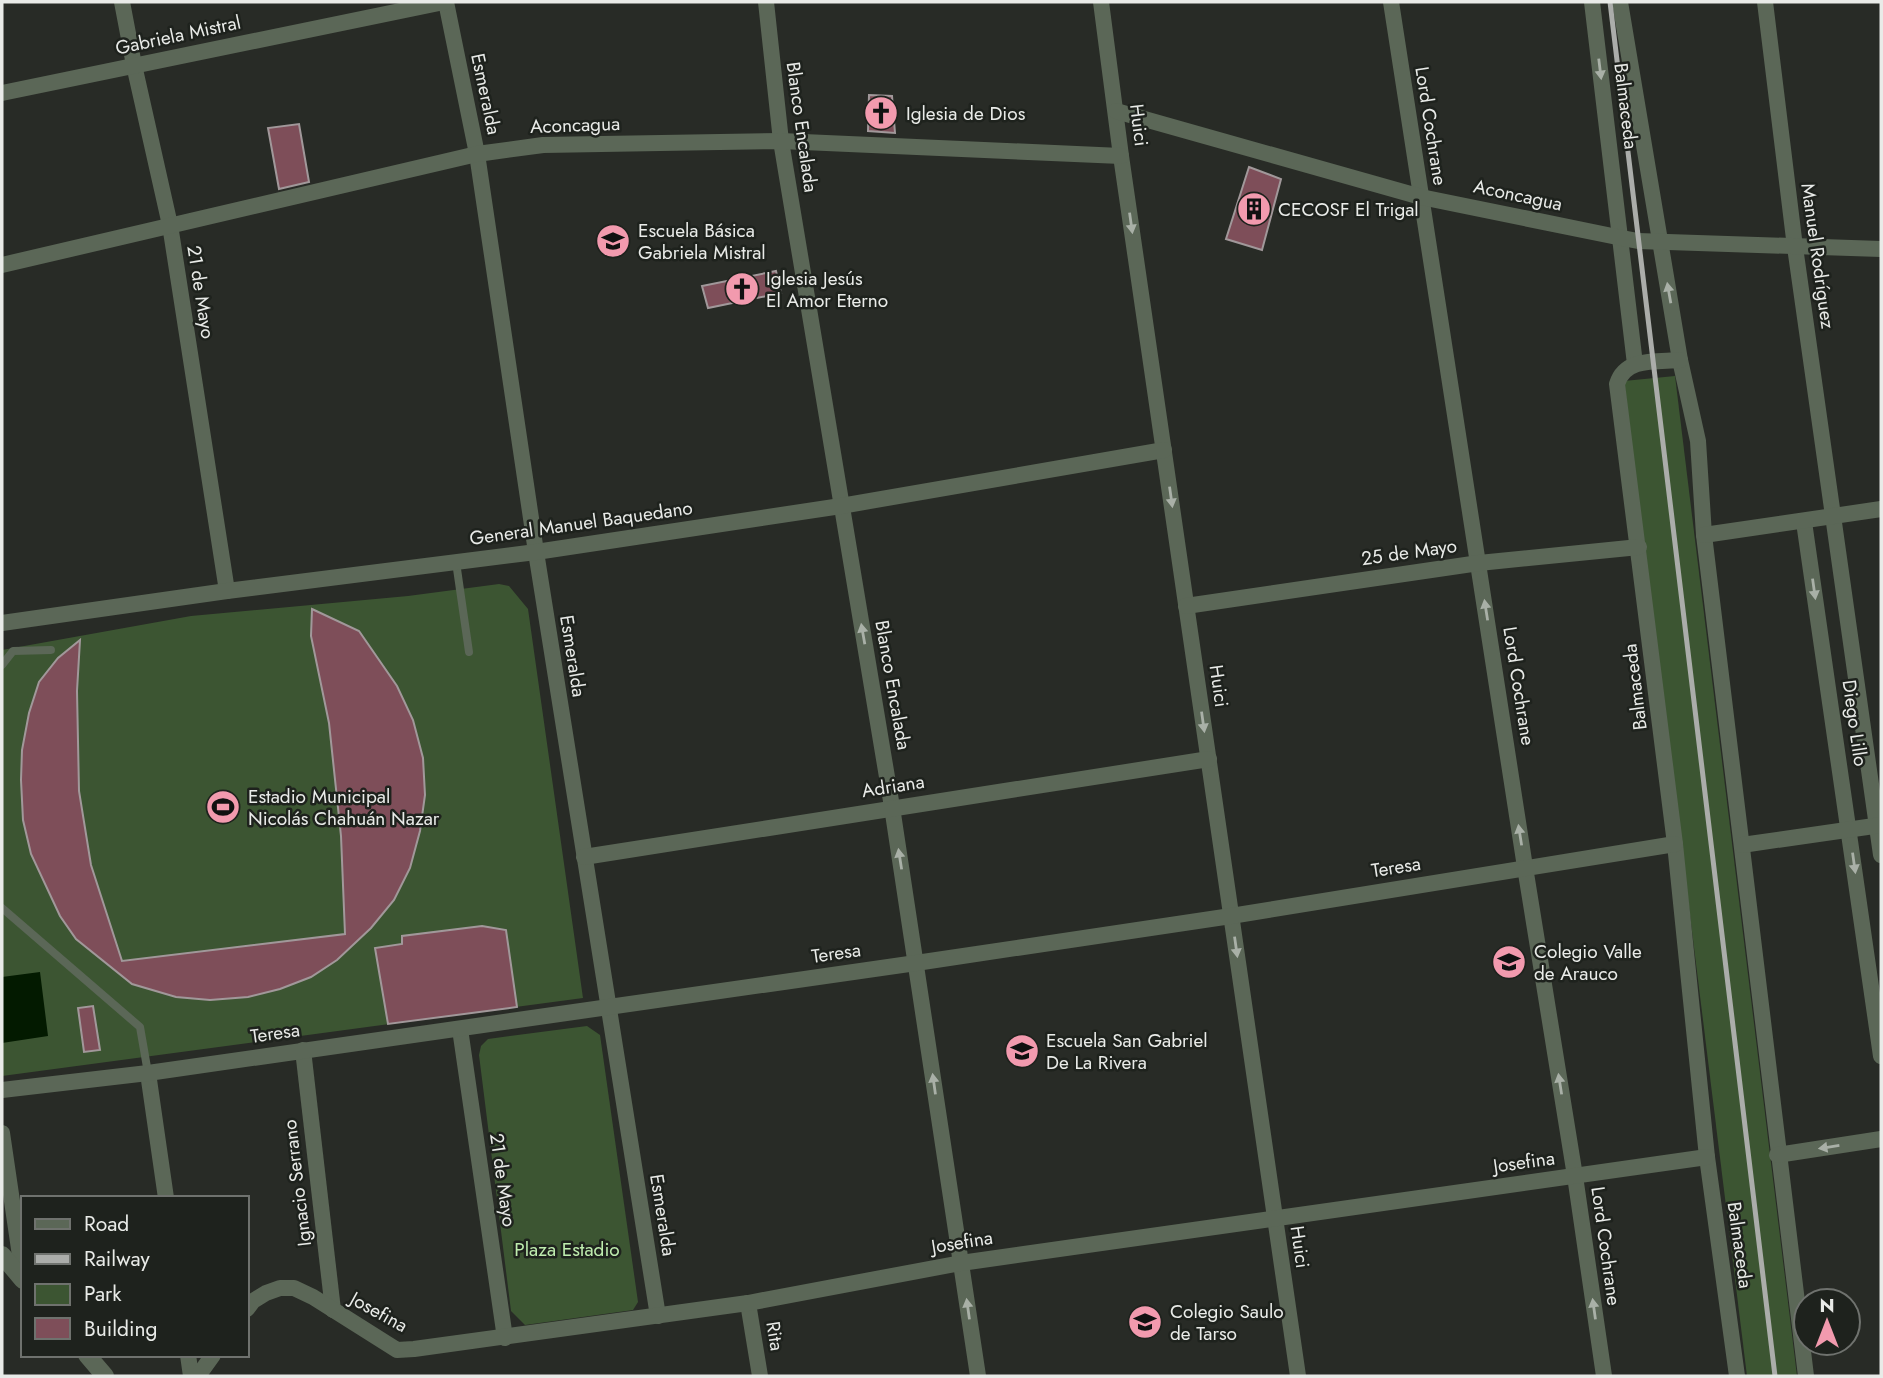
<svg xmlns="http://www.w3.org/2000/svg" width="1883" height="1378" font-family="Jost,sans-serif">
  <rect width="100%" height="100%" fill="#282b26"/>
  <!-- green -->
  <g fill="#3c5532">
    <polygon points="1675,376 1797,1376 1747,1376 1624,381"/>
    <polygon points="499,584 509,586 528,609 583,998 2,1076 2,650 191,616 408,596"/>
    <polygon points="587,1026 600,1035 638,1302 633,1310 525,1325 511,1311 479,1055 481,1046 488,1039"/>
  </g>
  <!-- water -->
  <polygon fill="#031a00" points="40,972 48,1036 2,1043 2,977"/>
  <!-- building -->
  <g fill="#7e4e59" stroke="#a1989a" stroke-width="2">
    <polygon points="869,95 892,96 895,133 868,131"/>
    <polygon points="299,124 309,182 279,189 268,128"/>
    <polygon points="1249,167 1281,179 1262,250 1226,239"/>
    <polygon points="776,271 781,293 708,308 702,286"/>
    <polygon points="312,609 359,631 397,686 413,720 423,758 425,795 420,831 410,868 394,900 371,928 337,960 311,977 280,989 248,997 210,1000 176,997 132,984 76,939 60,916 31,854 23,820 21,780 22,750 29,713 39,682 58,658 80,640 77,691 79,791 91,865 122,961 345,934 341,836 329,723 311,636"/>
    <polygon points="482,926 506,930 517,1007 388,1024 375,948 402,944 402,936"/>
    <polygon points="93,1006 100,1050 84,1052 78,1008"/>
  </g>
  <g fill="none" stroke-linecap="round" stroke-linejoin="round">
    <!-- service -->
    <g stroke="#5b6757" stroke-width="8">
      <polyline points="456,562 469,652"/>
      <polyline points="2,665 13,651 51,650"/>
      <polyline points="2,908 140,1027 148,1073"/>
    </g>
    <!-- minor -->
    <g stroke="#5b6757" stroke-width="16">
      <polyline points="122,2 134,65 170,225 227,591"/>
      <polyline points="446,2 477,154 536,552 658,1316"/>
      <polyline points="766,2 781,141 892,807 978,1376"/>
      <polyline points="1101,2 1121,156 1298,1376"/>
      <polyline points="1391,2 1525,867 1575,1176 1604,1376"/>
      <polyline points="1592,2 1635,364"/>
      <polyline points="1620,2 1680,360 1698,441 1704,535 1806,1376"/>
      <polyline points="1765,2 1795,247 1881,855"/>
      <polyline points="2,93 444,2"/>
      <polyline points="1116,111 1421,197 1622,238 1638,241 1881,249"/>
      <polyline points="2,265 477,154 543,145 781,141 1121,156"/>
      <path d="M1680 360C1657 362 1625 357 1617 384L1675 844 1707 1157 1737 1376"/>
      <polyline points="1804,522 1881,1056"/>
      <polyline points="1704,535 1881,509"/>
      <polyline points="1186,606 1479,563 1639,547"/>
      <polyline points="2,623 227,591 536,552 841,506 1164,450"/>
      <polyline points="1742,845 1881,825"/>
      <polyline points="584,857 1209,759"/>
      <polyline points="460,1029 505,1338"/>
      <polyline points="303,1050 333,1310"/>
      <polyline points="148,1073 166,1198"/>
      <polyline points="2,1090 148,1073 916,963 1231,916 1675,844"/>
      <polyline points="2,1133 23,1276"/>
      <polyline points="1777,1155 1881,1139"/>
      <polyline points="748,1303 760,1376"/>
      <polyline points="247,1309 253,1301 266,1293 280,1288 294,1288 313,1297 397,1350 414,1349 748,1303 961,1263 1707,1157"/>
      <polyline points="188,1355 191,1376"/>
      <polyline points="198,1376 213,1355"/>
    </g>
    <!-- tertiary -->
    <g stroke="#5b6757" stroke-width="18">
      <polyline points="2,1255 23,1280"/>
      <polyline points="87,1355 105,1376"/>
    </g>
    <!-- rail -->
    <polyline stroke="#abadaa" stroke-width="5" points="1610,2 1775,1376"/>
  </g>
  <!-- one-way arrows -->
  <defs><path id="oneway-solid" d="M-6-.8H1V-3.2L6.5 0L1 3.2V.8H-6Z" transform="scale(1.75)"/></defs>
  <g fill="#a9b0a7">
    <use href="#oneway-solid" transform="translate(1600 69) rotate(83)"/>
    <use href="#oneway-solid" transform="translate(1131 223) rotate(82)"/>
    <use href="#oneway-solid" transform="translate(1669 293) rotate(-100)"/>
    <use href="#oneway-solid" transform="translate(1171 497) rotate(82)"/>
    <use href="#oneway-solid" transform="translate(1814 589) rotate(82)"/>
    <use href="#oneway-solid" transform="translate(1486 610) rotate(-99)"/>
    <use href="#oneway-solid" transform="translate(863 634) rotate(-100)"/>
    <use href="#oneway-solid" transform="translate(1203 722) rotate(82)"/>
    <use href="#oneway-solid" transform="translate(1520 835) rotate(-99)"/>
    <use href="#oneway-solid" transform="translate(900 859) rotate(-99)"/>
    <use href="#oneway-solid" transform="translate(1854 863) rotate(82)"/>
    <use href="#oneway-solid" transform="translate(1236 947) rotate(82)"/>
    <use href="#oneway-solid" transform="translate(934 1084) rotate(-98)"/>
    <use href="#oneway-solid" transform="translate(1560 1084) rotate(-99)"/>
    <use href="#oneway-solid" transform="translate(1829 1147) rotate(171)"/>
    <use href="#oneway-solid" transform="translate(968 1309) rotate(-98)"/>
    <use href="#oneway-solid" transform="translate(1594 1309) rotate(-98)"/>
  </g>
  <!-- icons -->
  <defs>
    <g id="church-disc" transform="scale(1.75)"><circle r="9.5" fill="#f29aae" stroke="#1e221d"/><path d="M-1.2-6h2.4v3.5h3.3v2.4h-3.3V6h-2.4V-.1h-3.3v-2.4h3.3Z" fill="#111"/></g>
    <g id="building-disc" transform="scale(1.75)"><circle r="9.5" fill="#f29aae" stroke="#1e221d"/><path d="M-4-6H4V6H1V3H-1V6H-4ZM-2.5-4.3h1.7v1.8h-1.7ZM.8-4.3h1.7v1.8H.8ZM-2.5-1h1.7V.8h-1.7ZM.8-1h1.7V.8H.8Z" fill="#111"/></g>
    <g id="school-disc" transform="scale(1.75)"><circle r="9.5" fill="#f29aae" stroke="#1e221d"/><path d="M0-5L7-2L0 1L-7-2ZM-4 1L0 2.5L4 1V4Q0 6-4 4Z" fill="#111"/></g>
    <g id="stadium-disc" transform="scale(1.75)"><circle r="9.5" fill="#f29aae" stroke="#1e221d"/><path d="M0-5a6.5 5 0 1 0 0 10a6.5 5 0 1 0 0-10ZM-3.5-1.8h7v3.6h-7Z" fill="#111"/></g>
  </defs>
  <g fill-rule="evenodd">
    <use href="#church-disc" x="881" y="113"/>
    <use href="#building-disc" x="1254" y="209"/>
    <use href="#school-disc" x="613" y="241"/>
    <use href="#church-disc" x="742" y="289"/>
    <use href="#stadium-disc" x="223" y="807"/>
    <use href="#school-disc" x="1509" y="962"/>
    <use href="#school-disc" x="1022" y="1051"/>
    <use href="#school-disc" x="1145" y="1322"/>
  </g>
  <g text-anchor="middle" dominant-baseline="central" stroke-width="5" stroke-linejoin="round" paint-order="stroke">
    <!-- street labels -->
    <g font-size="19" fill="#e9ebe8" stroke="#1e221d">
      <text transform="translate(178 35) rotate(-12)">Gabriela Mistral</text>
      <text transform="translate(486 94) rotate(78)">Esmeralda</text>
      <text transform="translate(1626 106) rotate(83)">Balmaceda</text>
      <text transform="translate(575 125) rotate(-2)">Aconcagua</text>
      <text transform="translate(1139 125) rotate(83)">Huici</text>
      <text transform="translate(1431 126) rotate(81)">Lord Cochrane</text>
      <text transform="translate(802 127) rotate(82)">Blanco Encalada</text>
      <text transform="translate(1518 195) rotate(12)">Aconcagua</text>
      <text transform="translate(1818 256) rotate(82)">Manuel Rodríguez</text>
      <text transform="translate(201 292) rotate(81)">21 de Mayo</text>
      <text transform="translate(581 523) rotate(-8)">General Manuel Baquedano</text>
      <text transform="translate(1409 552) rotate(-8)">25 de Mayo</text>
      <text transform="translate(573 656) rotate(81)">Esmeralda</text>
      <text transform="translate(893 685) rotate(80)">Blanco Encalada</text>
      <text transform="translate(1219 686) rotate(82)">Huici</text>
      <text transform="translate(1519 686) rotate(81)">Lord Cochrane</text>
      <text transform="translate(1635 687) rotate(-97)">Balmaceda</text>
      <text transform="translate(1855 723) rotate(82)">Diego Lillo</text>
      <text transform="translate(893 786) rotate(-9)">Adriana</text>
      <text transform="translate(1396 867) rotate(-9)">Teresa</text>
      <text transform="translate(836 953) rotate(-8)">Teresa</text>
      <text transform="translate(275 1033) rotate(-8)">Teresa</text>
      <text transform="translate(1524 1162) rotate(-8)">Josefina</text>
      <text transform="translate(503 1180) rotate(82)">21 de Mayo</text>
      <text transform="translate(297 1183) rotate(-97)">Ignacio Serrano</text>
      <text transform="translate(663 1215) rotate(81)">Esmeralda</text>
      <text transform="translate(962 1242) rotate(-9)">Josefina</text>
      <text transform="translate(1740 1245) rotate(82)">Balmaceda</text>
      <text transform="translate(1606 1246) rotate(82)">Lord Cochrane</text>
      <text transform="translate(1300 1247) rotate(82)">Huici</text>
      <text transform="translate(379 1312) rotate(29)">Josefina</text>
      <text transform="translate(775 1336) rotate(81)">Rita</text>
    </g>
    <!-- poi labels -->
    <g font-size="19" fill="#e9ebe8" stroke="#1e221d" text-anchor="start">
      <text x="906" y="113">Iglesia de Dios</text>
      <text x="1278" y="209">CECOSF El Trigal</text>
      <text x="638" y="230">Escuela Básica<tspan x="638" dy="22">Gabriela Mistral</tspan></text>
      <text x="766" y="278">Iglesia Jesús<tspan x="766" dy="22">El Amor Eterno</tspan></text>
      <text x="248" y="796">Estadio Municipal<tspan x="248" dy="22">Nicolás Chahuán Nazar</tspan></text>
      <text x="1534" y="951">Colegio Valle<tspan x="1534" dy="22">de Arauco</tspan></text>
      <text x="1046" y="1040">Escuela San Gabriel<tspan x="1046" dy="22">De La Rivera</tspan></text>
      <text x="1170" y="1311">Colegio Saulo<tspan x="1170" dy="22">de Tarso</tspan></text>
    </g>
    <!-- park labels -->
    <g font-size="19" fill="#beecae" stroke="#1e221d">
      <text x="567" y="1249">Plaza Estadio</text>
    </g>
  </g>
  <!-- border -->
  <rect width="1883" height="1378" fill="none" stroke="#e9ebe8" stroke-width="7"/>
  <!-- legend -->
  <rect x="21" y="1196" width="228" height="161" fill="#1e221d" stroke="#6f726e" stroke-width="2"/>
  <rect x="35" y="1219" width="35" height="10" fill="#5b6757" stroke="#6f726e" stroke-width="2"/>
  <text x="84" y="1231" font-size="21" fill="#e9ebe8">Road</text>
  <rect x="35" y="1254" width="35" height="10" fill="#abadaa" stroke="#6f726e" stroke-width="2"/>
  <text x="84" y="1266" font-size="21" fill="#e9ebe8">Railway</text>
  <rect x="35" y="1284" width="35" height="21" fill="#3c5532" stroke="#6f726e" stroke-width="2"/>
  <text x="84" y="1301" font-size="21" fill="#e9ebe8">Park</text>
  <rect x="35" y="1318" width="35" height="21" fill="#7e4e59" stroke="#6f726e" stroke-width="2"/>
  <text x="84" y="1336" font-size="21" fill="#e9ebe8">Building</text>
  <!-- north arrow -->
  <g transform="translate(1827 1322)"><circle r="33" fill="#1e221d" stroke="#6f726e" stroke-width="2"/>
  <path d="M0-5L12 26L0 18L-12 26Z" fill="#f29aae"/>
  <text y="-10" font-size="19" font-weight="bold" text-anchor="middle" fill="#e9ebe8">N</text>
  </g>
</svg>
